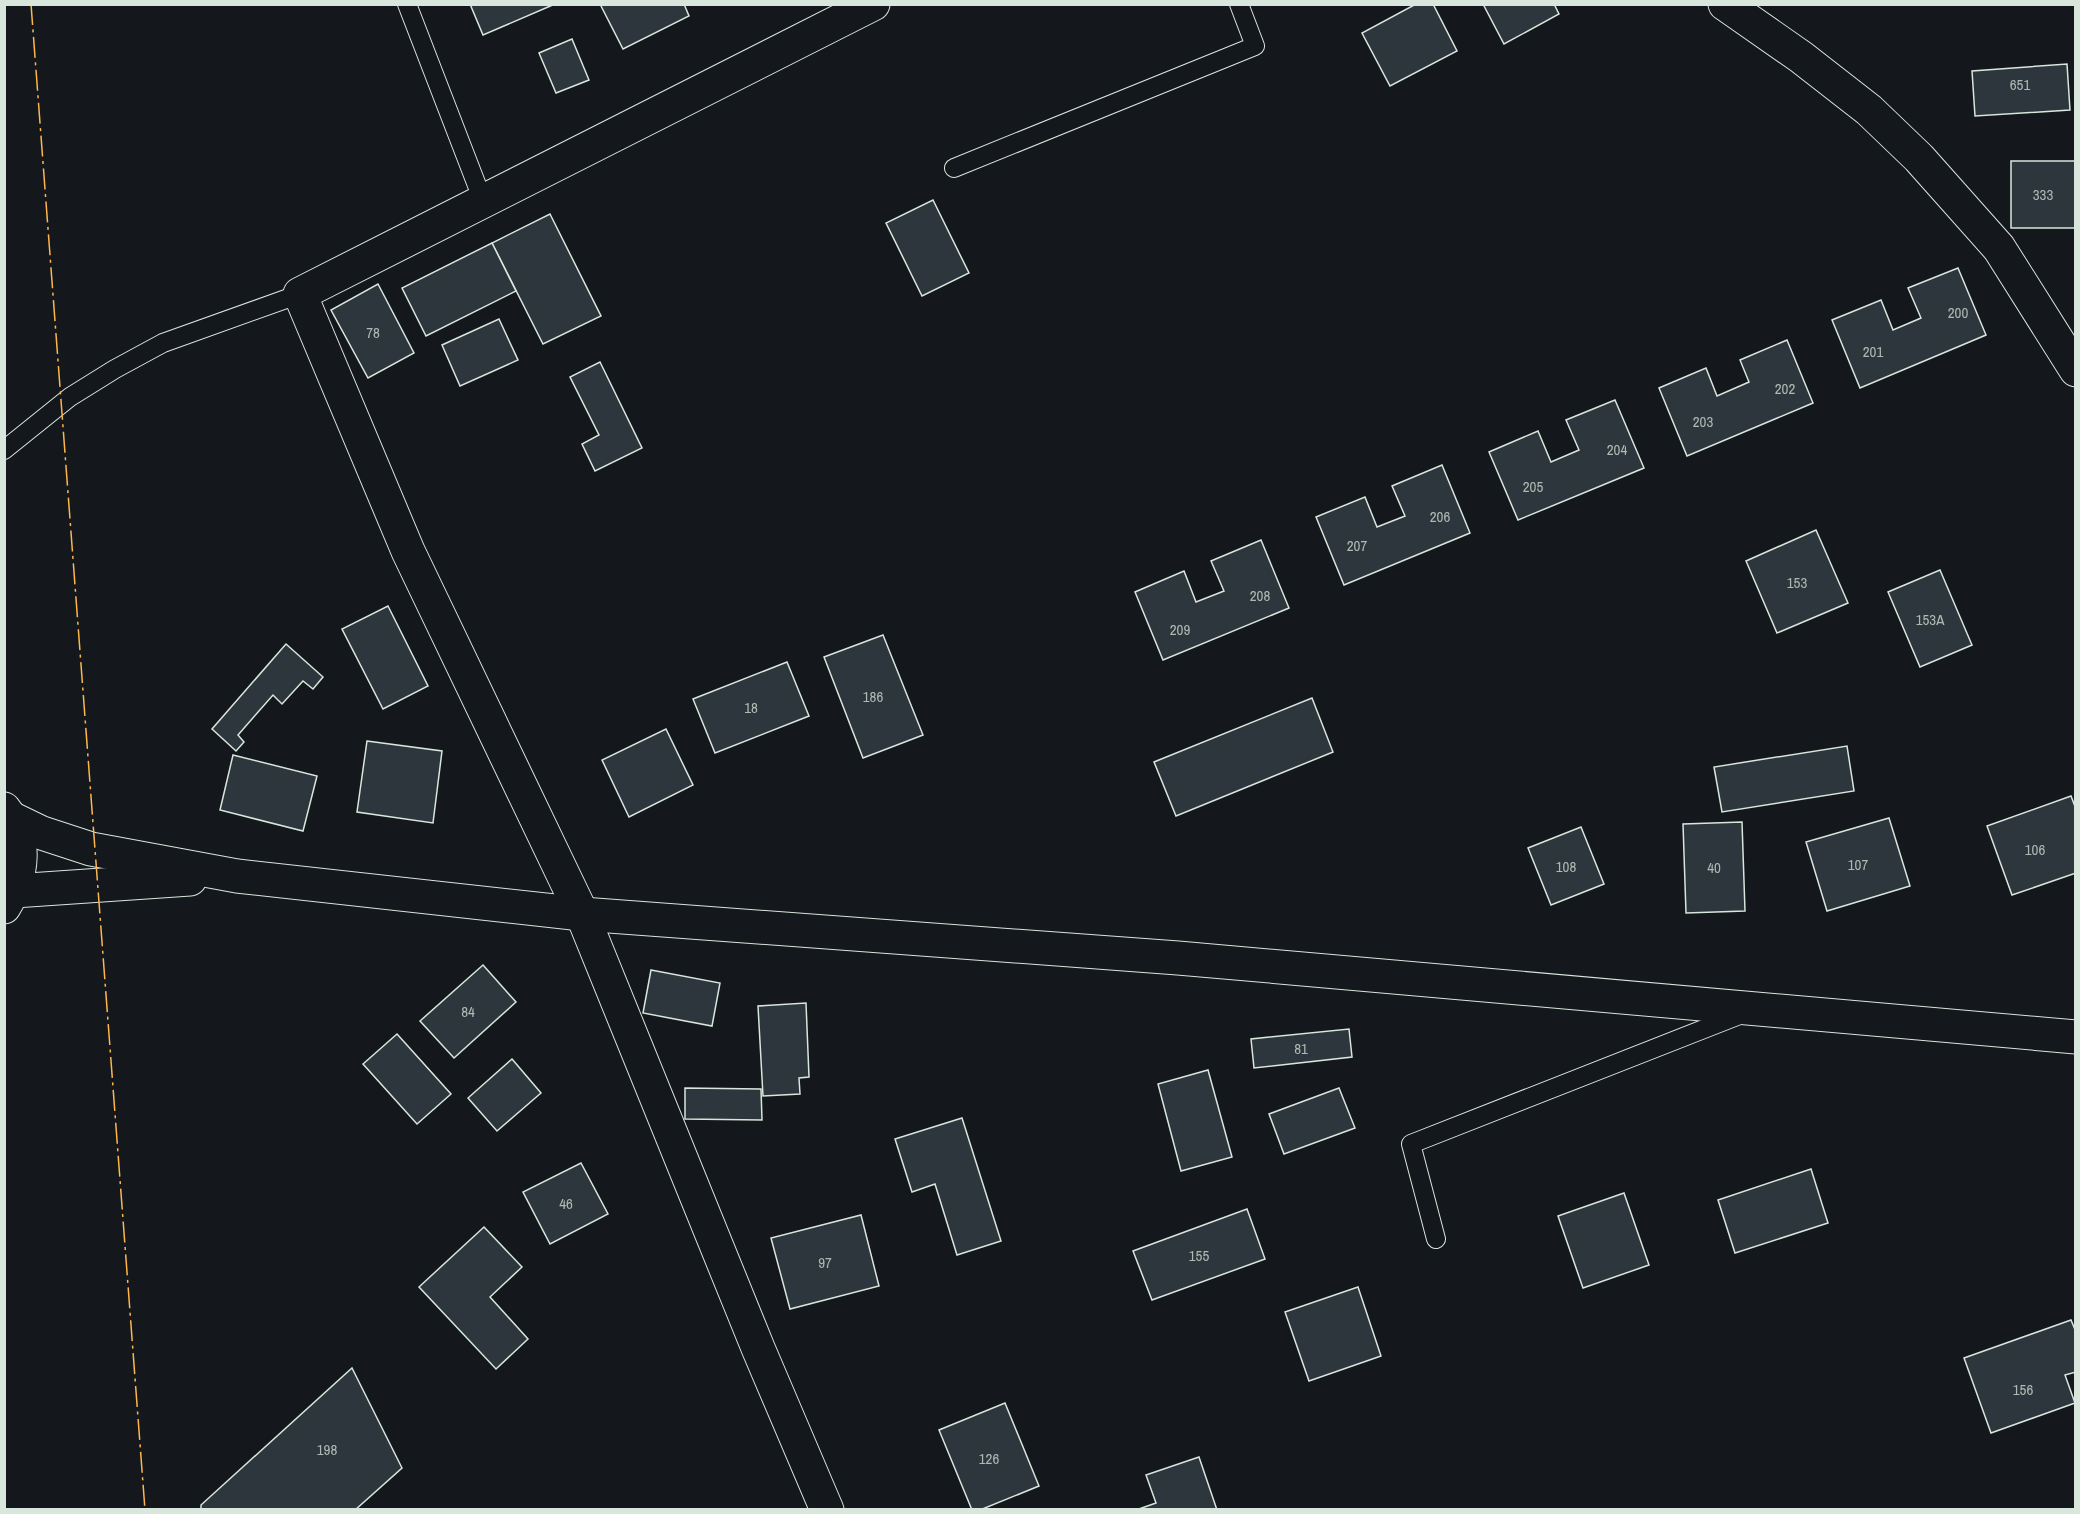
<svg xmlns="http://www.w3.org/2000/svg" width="2080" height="1514" font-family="'Archivo Narrow',sans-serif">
  <rect width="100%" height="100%" fill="#14181c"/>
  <!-- building -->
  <g fill="#2c363c" stroke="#d8e6dc" stroke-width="1.5">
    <polygon points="470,4 555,4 483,35"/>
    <polygon points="600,4 684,4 689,16 623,49"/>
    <polygon points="1416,4 1433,4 1457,51 1390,86 1362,33"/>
    <polygon points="1483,4 1554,4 1559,14 1504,44"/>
    <polygon points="572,39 589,80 556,93 539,53"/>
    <polygon points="2067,64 2070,110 1975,116 1972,71"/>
    <rect x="2011" y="161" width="65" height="67"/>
    <polygon points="933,200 969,273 922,296 886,223"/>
    <polygon points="550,214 601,316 543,344 492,243"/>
    <polygon points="492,243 516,291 426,336 402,288"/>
    <polygon points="1958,268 1986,335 1860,388 1832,320 1881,300 1893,330 1921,318 1908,288"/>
    <polygon points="378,284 414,353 368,378 331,310"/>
    <polygon points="499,319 518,360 460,386 442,345"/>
    <polygon points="1787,340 1813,403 1687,456 1659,388 1706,368 1717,396 1749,382 1740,360"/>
    <polygon points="600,362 642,448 595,471 582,444 599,435 570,377"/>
    <polygon points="1615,400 1644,468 1518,520 1489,452 1538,431 1551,462 1579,450 1566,420"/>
    <polygon points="1442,465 1470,533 1344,585 1316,517 1365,497 1377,527 1405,516 1392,486"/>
    <polygon points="1816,530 1848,603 1777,633 1746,561"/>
    <polygon points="1261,540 1289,608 1163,660 1135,592 1184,571 1196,602 1224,591 1211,561"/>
    <polygon points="1940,570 1972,645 1920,667 1888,592"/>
    <polygon points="388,606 428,686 383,709 342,629"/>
    <polygon points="883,635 923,735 863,758 824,657"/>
    <polygon points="286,644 323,677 313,689 303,681 282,704 273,695 238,735 244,742 236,751 212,729"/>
    <polygon points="787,662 809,716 715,753 693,699"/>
    <polygon points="1312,698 1333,752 1176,816 1154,762"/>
    <polygon points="666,729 693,785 629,817 602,760"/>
    <polygon points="367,741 442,751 433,823 357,812"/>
    <polygon points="1847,746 1854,791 1722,812 1714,767"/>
    <polygon points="233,755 317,776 303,831 220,810"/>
    <polygon points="2071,796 2076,809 2076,873 2012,895 1987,826"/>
    <polygon points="1889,818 1910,886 1827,911 1806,842"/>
    <polygon points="1742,822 1745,911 1686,913 1683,824"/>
    <polygon points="1581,827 1604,884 1551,905 1528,848"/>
    <polygon points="483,965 516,1002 454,1058 420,1021"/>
    <polygon points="651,970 720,983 712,1026 643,1013"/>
    <polygon points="806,1003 809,1077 799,1078 800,1094 763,1096 758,1006"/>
    <polygon points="1349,1029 1352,1057 1254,1068 1251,1039"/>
    <polygon points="397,1034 451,1094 417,1124 363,1064"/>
    <polygon points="512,1059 541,1093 497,1131 468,1098"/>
    <polygon points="1208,1070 1232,1157 1181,1171 1158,1084"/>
    <polygon points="685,1088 761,1089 762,1120 685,1119"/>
    <polygon points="1339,1088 1355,1128 1284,1154 1269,1114"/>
    <polygon points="962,1118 1001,1241 957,1255 935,1184 912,1192 895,1139"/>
    <polygon points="581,1163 608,1214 550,1244 523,1192"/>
    <polygon points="1811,1169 1828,1223 1735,1253 1718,1200"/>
    <polygon points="1624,1193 1649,1265 1583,1288 1558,1216"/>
    <polygon points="1247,1209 1265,1259 1152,1300 1133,1251"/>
    <polygon points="861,1215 879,1286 790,1309 771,1238"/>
    <polygon points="484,1227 522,1267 490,1297 528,1339 496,1369 419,1287"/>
    <polygon points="1358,1287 1381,1356 1309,1381 1285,1312"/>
    <polygon points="2071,1320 2076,1332 2076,1372 2065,1375 2075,1403 1991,1433 1964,1358"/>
    <polygon points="352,1368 402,1468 355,1510 201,1510 201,1505"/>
    <polygon points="1005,1403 1039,1486 980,1510 972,1510 939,1430"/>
    <polygon points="1199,1457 1217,1510 1136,1510 1156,1503 1146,1475"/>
  </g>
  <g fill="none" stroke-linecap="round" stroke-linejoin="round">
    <!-- lane casing -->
    <g stroke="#d8e6dc" stroke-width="20">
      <g id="lane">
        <polyline points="407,4 483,201"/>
        <polyline points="954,168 1255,46 1239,4"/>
        <polyline points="4,450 70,397 115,369 163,343 300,294"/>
        <polyline points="1436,1239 1411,1144 1742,1014"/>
      </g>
    </g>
    <!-- street casing -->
    <g stroke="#d8e6dc" stroke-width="35">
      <g id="street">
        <polyline points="1725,4 1801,57 1869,110 1919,158 1999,248 2076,370"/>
        <polyline points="827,1510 758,1348 582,914 408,551 300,294 873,4"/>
      </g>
    </g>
    <!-- secondary casing -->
    <g stroke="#d8e6dc" stroke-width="35">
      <g id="secondary">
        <polyline points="11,818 42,833 91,849 237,876 582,914 1178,958 2076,1037"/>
        <polyline points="14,891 190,879"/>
      </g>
    </g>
    <!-- primary casing -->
    <g stroke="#d8e6dc" stroke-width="35">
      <path id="primary" d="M4 809C28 839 23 876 4 907"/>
    </g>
    <!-- lane -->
    <use href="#lane" stroke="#14181c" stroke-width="18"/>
    <!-- street -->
    <use href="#street" stroke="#14181c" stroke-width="33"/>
    <!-- secondary -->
    <use href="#secondary" stroke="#14181c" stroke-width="33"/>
    <!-- primary -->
    <use href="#primary" stroke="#14181c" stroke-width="33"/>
    <!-- power -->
    <polyline stroke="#ffb74d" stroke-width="1.5" stroke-dasharray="21 4.5 3 4.5" stroke-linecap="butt" points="31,4 145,1510"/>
  </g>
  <g text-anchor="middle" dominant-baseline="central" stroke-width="4.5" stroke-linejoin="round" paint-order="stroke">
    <!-- number labels -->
    <g font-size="15" fill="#adbab4">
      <text x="2020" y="84">651</text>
      <text x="2043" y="194">333</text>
      <text x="1958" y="312">200</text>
      <text x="373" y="332">78</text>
      <text x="1873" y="351">201</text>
      <text x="1785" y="388">202</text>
      <text x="1703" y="421">203</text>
      <text x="1617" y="449">204</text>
      <text x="1533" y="486">205</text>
      <text x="1440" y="516">206</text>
      <text x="1357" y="545">207</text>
      <text x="1797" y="582">153</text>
      <text x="1260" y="595">208</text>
      <text x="1930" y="619">153A</text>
      <text x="1180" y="629">209</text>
      <text x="873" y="696">186</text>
      <text x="751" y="707">18</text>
      <text x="2035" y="849">106</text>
      <text x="1858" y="864">107</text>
      <text x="1566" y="866">108</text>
      <text x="1714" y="867">40</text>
      <text x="468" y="1011">84</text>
      <text x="1301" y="1048">81</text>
      <text x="566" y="1203">46</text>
      <text x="1199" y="1255">155</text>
      <text x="825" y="1262">97</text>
      <text x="2023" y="1389">156</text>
      <text x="327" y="1449">198</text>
      <text x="989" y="1458">126</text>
    </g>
  </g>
  <!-- border -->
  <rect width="2080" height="1514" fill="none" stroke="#d8e6dc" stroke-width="12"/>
</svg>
